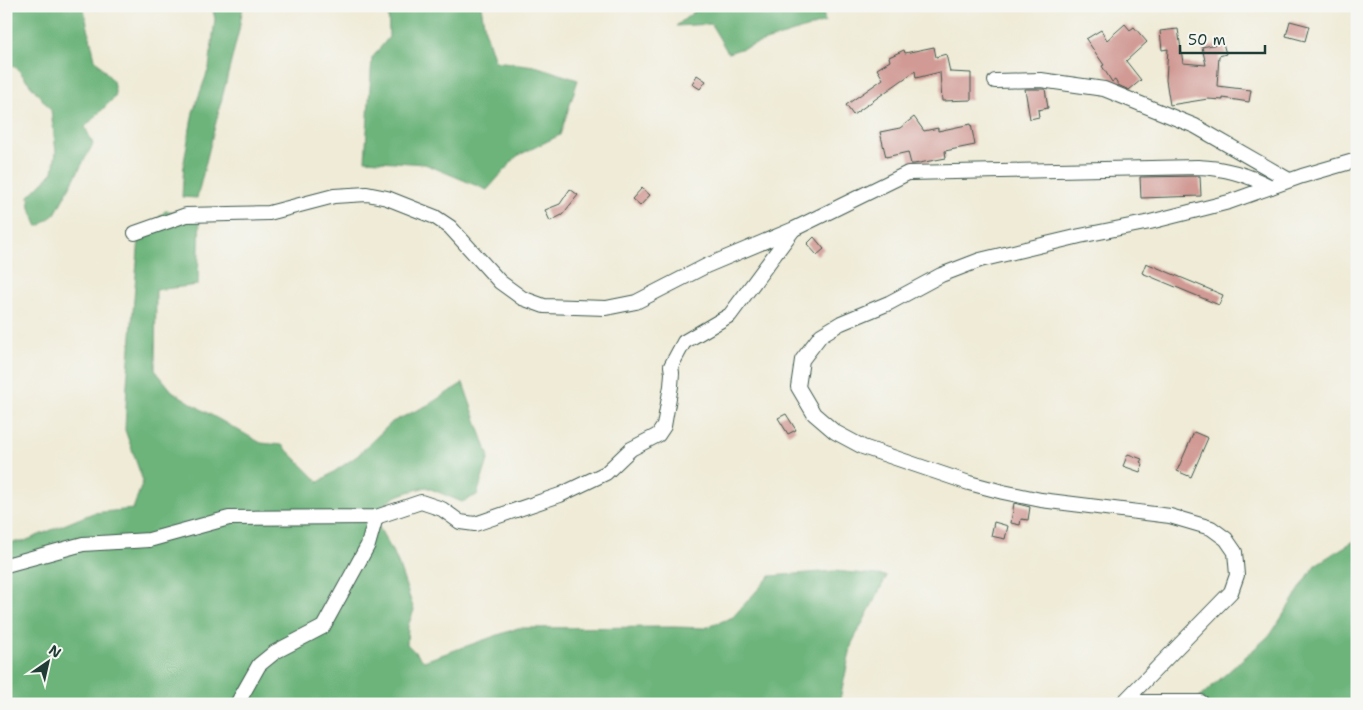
<svg xmlns="http://www.w3.org/2000/svg" width="1363" height="710" font-family="'Shantell Sans',sans-serif">
  <rect width="100%" height="100%" fill="#f6f6f2"/>
  <filter id="ink" filterUnits="userSpaceOnUse"><feTurbulence type="fractalNoise" baseFrequency=".02" numOctaves="2"/><feDisplacementMap in="SourceGraphic" scale="10" xChannelSelector="R" yChannelSelector="G"/><feConvolveMatrix kernelMatrix="1 2 1 2 8 2 1 2 1" color-interpolation-filters="sRGB"/></filter>
  <filter id="wash" filterUnits="userSpaceOnUse"><feTurbulence type="fractalNoise" baseFrequency=".0096" numOctaves="4" result="noise"/><feDisplacementMap in="SourceGraphic" scale="20" xChannelSelector="R" yChannelSelector="G"/><feGaussianBlur stdDeviation="1.12" result="paint"/><feColorMatrix in="noise" values="0 0 0 0 0 0 0 0 0 0 0 0 0 0 0 0 0 1.4 0 .05"/><feComposite in="paint" operator="in"/></filter>
  <g filter="url(#wash)">
    <rect width="100%" height="100%" fill="#efebd7"/>
    <!-- forest -->
    <g fill="#6cb47a" stroke="#467857">
      <polygon points="6,6 83,6 95,59 113,81 116,96 85,127 93,144 55,214 38,227 30,208 29,196 53,172 56,152 51,110 15,66 6,68"/>
      <polygon points="212,6 243,6 239,30 197,198 182,197 184,162 193,112 209,68 215,19"/>
      <polygon points="388,6 481,6 485,30 495,61 535,66 578,80 560,135 517,156 487,190 425,164 365,160 372,58 389,37"/>
      <polygon points="701,6 822,6 825,22 728,53 711,24 676,26"/>
      <path d="M165 211 200 213 198 285 156 290 155 370 172 391 204 411 261 443 282 445 319 482 357 456 392 422 428 405 463 383 489 457 477 495 462 502 426 487C402 494 389 495 374 518L397 560 414 610 408 626 407 644 424 661 518 628 674 627 705 628 733 617 770 576 834 571 887 576 852 643 839 704H6V542H22L93 513 133 509 143 481 125 430 127 384 139 238Z"/>
      <polygon points="1357,539 1357,704 1192,704 1271,634 1315,565"/>
    </g>
    <g id="blocks">
      <!-- building -->
      <g fill="#d19a94">
        <polygon points="1290,21 1309,26 1305,41 1286,36"/>
        <polygon points="1125,24 1130,30 1134,27 1147,42 1126,61 1141,80 1129,90 1118,85 1115,80 1112,82 1102,66 1104,65 1086,39 1101,30 1107,40"/>
        <polygon points="1178,29 1183,63 1206,65 1202,47 1223,43 1226,54 1219,56 1217,86 1251,90 1249,102 1223,98 1223,100 1208,99 1170,105 1166,80 1168,49 1162,50 1160,31"/>
        <polygon points="934,47 936,57 946,54 950,72 971,73 971,100 942,101 940,72 916,78 915,71 853,115 846,105 883,79 877,69 890,61 889,57 904,50 905,53"/>
        <polygon points="697,75 706,81 700,89 692,84"/>
        <polygon points="1025,89 1045,89 1048,108 1038,110 1039,117 1030,119"/>
        <polygon points="914,117 924,131 938,128 938,131 971,124 975,145 945,151 946,158 914,164 911,164 908,152 886,157 880,132 900,128"/>
        <polygon points="1200,176 1201,196 1141,198 1140,177"/>
        <polygon points="642,188 650,195 640,206 632,199"/>
        <polygon points="570,189 578,195 562,215 550,221 545,210 560,204"/>
        <polygon points="814,237 824,249 817,255 807,244"/>
        <polygon points="1146,263 1223,295 1219,305 1142,273"/>
        <polygon points="786,414 796,430 788,434 778,418"/>
        <polygon points="1194,432 1208,438 1191,477 1177,471"/>
        <polygon points="1128,454 1142,459 1140,462 1143,464 1140,472 1123,466"/>
        <polygon points="1014,503 1030,507 1028,520 1021,519 1020,525 1011,523"/>
        <polygon points="994,522 1008,526 1005,539 991,536"/>
      </g>
    </g>
  </g>
  <g filter="url(#ink)">
    <use href="#blocks" fill-opacity="0" stroke="#3e574c" stroke-width="1"/>
    <g fill="none" stroke-linecap="round" stroke-linejoin="round">
      <!-- street casing -->
      <g stroke="#3e574c" stroke-width="16">
        <g id="street">
          <polyline points="995,81 1041,80 1104,89 1195,126 1289,180"/>
          <path d="M135 233 186 215 269 213 334 196 367 194 387 198 435 217 450 227 500 282 522 298 544 306 606 308 636 302 706 266 794 229 908 173 1198 167C1225 168 1247 174 1271 187"/>
          <polyline points="6,565 83,544 149,540 229,518 376,517 421,502 442,509 460,522 475,524 560,495 606,473 631,449 658,435 664,426 671,386 672,373 671,366 684,342 730,315 793,230"/>
          <polyline points="1124,702 1201,702"/>
          <polyline points="237,704 259,665 275,652 323,627 368,545 376,517"/>
          <polyline points="1122,704 1231,592 1237,575 1235,552 1226,539 1211,528 1170,516 1041,500 1003,492 969,483 863,447 835,432 814,414 798,387 802,360 821,335 841,323 889,303 941,275 980,260 1080,236 1150,222 1229,202 1302,176 1357,160"/>
        </g>
      </g>
      <!-- street -->
      <use href="#street" stroke="#fff" stroke-width="14"/>
    </g>
  </g>
  <!-- margin -->
  <rect width="1363" height="710" fill="none" stroke="#f6f6f2" stroke-width="25"/>
  <!-- north arrow -->
  <g transform="translate(48 662) rotate(34)" stroke="#f6f6f2" stroke-width="4" paint-order="stroke">
  <path d="M0-4L9 19L0 12L-9 19Z" fill="#1f3d34"/>
  <text y="-8" font-size="14" font-weight="bold" text-anchor="middle" fill="#1f3d34">N</text>
  </g>
  <!-- scale -->
  <path d="M1180 45v8h85v-8" fill="none" stroke="#1f3d34" stroke-width="2.5"/>
  <text x="1188" y="45" font-size="15" fill="#1f3d34" stroke="#f6f6f2" stroke-width="4" paint-order="stroke">50 m</text>
</svg>
